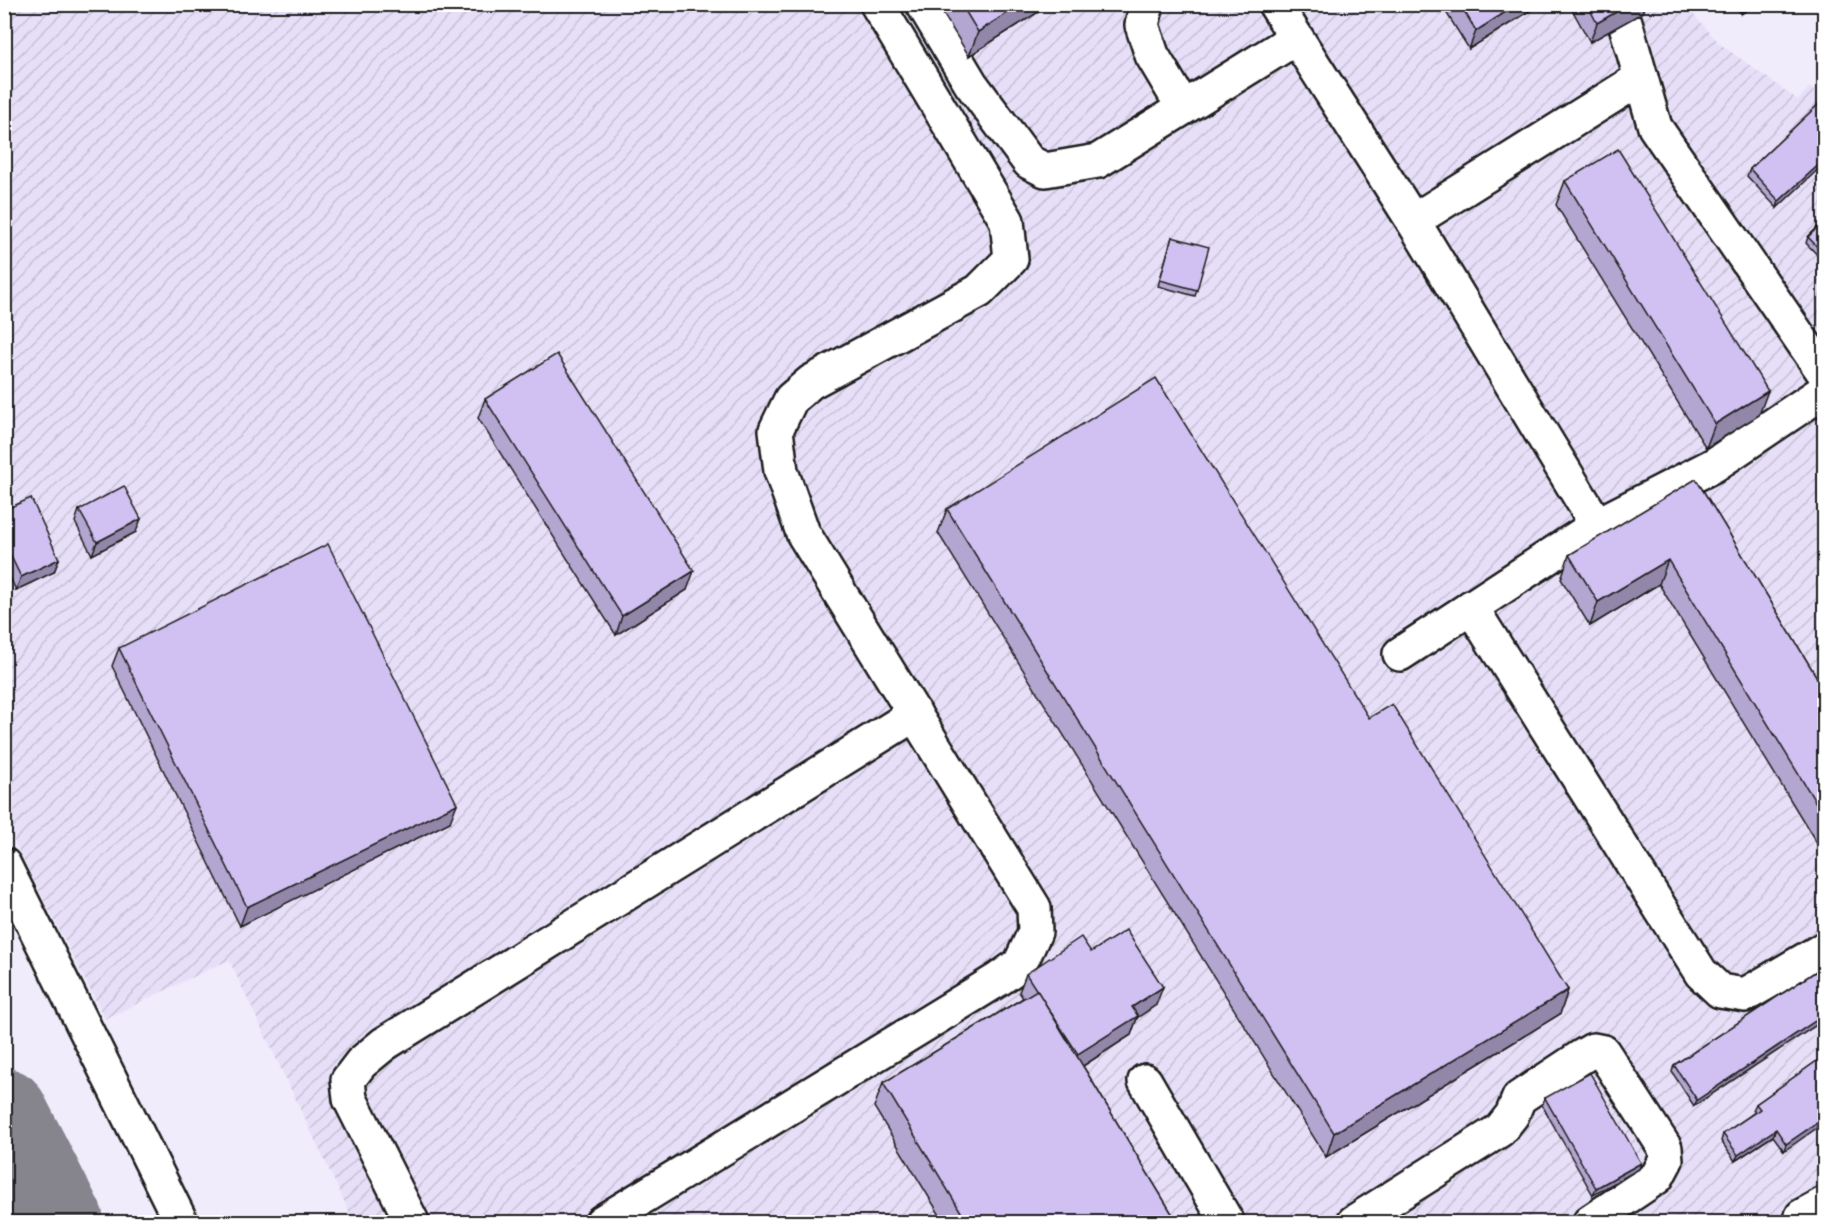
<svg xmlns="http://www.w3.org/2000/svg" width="1829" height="1227" font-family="Pangolin,sans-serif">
  <defs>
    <pattern id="industrial-furrows" width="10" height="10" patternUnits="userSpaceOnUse" patternTransform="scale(1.5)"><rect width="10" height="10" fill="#e7dff8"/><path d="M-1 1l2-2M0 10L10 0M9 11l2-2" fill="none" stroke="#c6bfd4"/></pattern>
  </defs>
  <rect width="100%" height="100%" fill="#f1ecfb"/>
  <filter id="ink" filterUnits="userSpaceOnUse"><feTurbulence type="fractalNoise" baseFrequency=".0167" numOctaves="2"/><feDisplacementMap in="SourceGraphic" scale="12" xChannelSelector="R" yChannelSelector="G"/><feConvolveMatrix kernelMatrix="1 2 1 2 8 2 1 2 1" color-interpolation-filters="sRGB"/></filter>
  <g filter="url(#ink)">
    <!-- industrial -->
    <polygon fill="url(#industrial-furrows)" points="5,5 1685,5 1720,44 1798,100 1810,87 1824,100 1824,1222 354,1222 229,960 105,1019 5,824"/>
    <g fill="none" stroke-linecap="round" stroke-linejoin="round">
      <!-- taxiway -->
      <polyline stroke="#86848c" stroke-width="86" points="4,1111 61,1222"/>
      <!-- minor casing -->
      <g stroke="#1c1c1c" stroke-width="38">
        <g id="minor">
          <polyline points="923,4 971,84 1029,162 1045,170 1098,161 1296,38"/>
          <polyline points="1147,4 1142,25 1152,55 1183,107"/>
          <polyline points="1275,4 1413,221 1597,525"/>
          <polyline points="1625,22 1655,127 1824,373"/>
          <polyline points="1413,221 1641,78"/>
          <polyline points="1471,607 1701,973 1720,991 1745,995 1824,949"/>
          <polyline points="1400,654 1597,525 1714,465 1824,391"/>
          <polyline points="4,865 181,1222"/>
          <polyline points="1145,1081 1227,1222"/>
          <polyline points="1802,1216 1824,1204"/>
          <polyline points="412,1222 350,1099 348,1080 361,1063 384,1044 915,714"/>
          <polyline points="602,1222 999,979 1020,964 1035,932 1034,908 803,533 781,471 776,430 791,399 811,382 979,291 1011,259 1007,221 877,4"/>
          <polyline points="1354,1222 1500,1130 1512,1115 1519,1098 1581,1057 1593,1050 1603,1052 1665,1148 1666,1160 1657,1177 1590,1222"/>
        </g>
      </g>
      <!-- minor -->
      <use href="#minor" stroke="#fff" stroke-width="33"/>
    </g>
    <!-- wall -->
    <g fill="#b3a6d0" stroke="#1c1c1c" stroke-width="1.5">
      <polygon points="937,4 1051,4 969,56"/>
      <polygon points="1441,4 1541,4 1469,49"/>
      <polygon points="1569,4 1645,4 1642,13 1590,42"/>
      <polygon points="1734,4 1756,4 1741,14"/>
      <polygon points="1821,102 1777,208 1747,176 1750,169"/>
      <polygon points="1565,181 1759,415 1706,448 1556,205"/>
      <polygon points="1824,221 1824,262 1806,243 1808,237"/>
      <polygon points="1172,237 1197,290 1195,296 1158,286"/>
      <polygon points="485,399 687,590 616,635 478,418"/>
      <polygon points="1696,479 1824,689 1824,855 1659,584 1590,626 1561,579 1569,555"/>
      <polygon points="947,509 1369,718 1568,990 1560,1014 1326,1157 938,533"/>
      <polygon points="4,510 59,559 54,572 16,590 4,565"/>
      <polygon points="79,510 136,532 92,555 75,522"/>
      <polygon points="119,648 450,822 240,926 112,666"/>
      <polygon points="1091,952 1156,1005 1137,1018 1131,1035 1083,1066 1177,1222 944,1222 874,1107 883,1083 1023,998 1019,992 1026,974"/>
      <polygon points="1824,966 1694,1106 1672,1072 1674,1065"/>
      <polygon points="1824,1056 1784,1151 1773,1136 1735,1161 1721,1141 1723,1134 1755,1112 1753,1110 1756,1104"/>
      <polygon points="1545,1098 1641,1163 1639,1169 1593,1195 1542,1105"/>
    </g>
    <!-- shaded-wall -->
    <g fill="#9287a9" stroke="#1c1c1c" stroke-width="1.5">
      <polygon points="1021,4 1051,4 969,56 978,32"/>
      <polygon points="1518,4 1541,4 1469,49 1476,31"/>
      <polygon points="1630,4 1645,4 1642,13 1590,42 1597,23"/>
      <polygon points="1744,4 1756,4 1741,14"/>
      <polygon points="1824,160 1824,164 1777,208 1779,201"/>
      <polygon points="1768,391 1759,415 1706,448 1715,424"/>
      <polygon points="141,519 136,532 92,555 97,542"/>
      <polygon points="59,559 54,572 16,590 21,577"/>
      <polygon points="1668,560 1659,584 1590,626 1598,602"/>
      <polygon points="694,571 687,590 616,635 622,616"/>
      <polygon points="457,804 450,822 240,926 247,907"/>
      <polygon points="1163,987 1156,1005 1137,1018 1131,1035 1072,1073 1078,1054 1132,1007"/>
      <polygon points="1568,990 1560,1014 1326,1157 1334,1133"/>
      <polygon points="1824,1015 1824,1020 1694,1106 1697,1100"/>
      <polygon points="1824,1118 1824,1123 1784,1151 1786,1144"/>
      <polygon points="1776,1129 1773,1136 1735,1161 1738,1155"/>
      <polygon points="1641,1163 1639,1169 1593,1195 1596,1188"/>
    </g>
    <!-- building -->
    <g fill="#d0c1f2" stroke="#1c1c1c" stroke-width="1.5">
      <polygon points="961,4 1021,4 978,32"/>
      <polygon points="1460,4 1518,4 1476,31"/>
      <polygon points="1587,4 1630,4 1597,23"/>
      <polygon points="1821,102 1824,106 1824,160 1779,201 1750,169"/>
      <polygon points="1618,149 1768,391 1715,424 1565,181"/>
      <polygon points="1824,221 1824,254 1808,237"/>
      <polygon points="1172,237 1209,247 1197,290 1160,280"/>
      <polygon points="557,354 694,571 622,616 485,399"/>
      <polygon points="1156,378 1369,718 1392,704 1568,990 1334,1133 947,509"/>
      <polygon points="1696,479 1824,689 1824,816 1668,560 1598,602 1569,555"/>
      <polygon points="124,486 141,519 97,542 79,510"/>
      <polygon points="31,498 59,559 21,577 4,542 4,510"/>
      <polygon points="328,544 457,804 247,907 119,648"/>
      <polygon points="1126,930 1163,987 1132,1007 1138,1016 1078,1054 1026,974 1081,937 1091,952"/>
      <polygon points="1824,966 1824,1015 1697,1100 1674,1065"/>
      <polygon points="1037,990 1177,1222 967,1222 883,1083"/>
      <polygon points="1824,1056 1824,1118 1786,1144 1776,1129 1738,1155 1723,1134 1760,1109 1756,1104"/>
      <polygon points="1590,1073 1641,1163 1596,1188 1545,1098"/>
    </g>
  </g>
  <!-- margin -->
  <rect width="1829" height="1227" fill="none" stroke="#fff" stroke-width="24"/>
  <rect x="12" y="12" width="1805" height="1203" fill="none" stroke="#1c1c1c" stroke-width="2" filter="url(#ink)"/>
</svg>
